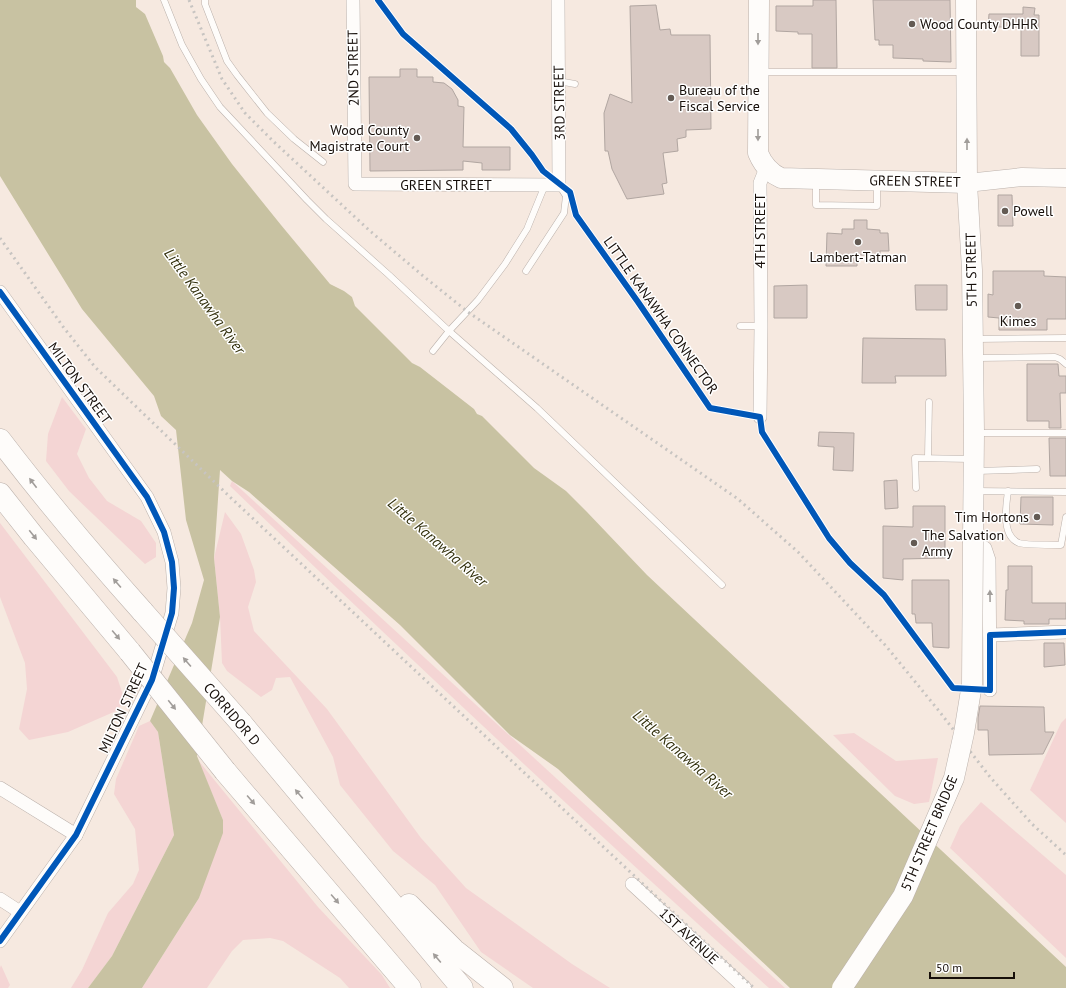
<svg xmlns="http://www.w3.org/2000/svg" width="1066" height="988" font-family="'PT Sans',sans-serif">
  <rect width="100%" height="100%" fill="#f6e9e0"/>
  <!-- green -->
  <g fill="#f4d5d4">
    <polygon points="62,397 86,429 77,454 89,478 107,501 141,521 156,543 156,557 145,564 69,491 46,461 48,434"/>
    <path d="M232 481 785 988H769C586 824 407 656 230 486Z"/>
    <polygon points="225,512 241,534 254,570 256,582 248,607 254,631 327,709 421,838 466,888 572,964 610,988 533,988 481,952 435,885 393,851 340,785 333,757 290,677 276,678 272,690 261,697 227,671 222,663 220,617 214,558"/>
    <polygon points="0,523 117,677 125,701 116,711 68,732 29,740 19,729 27,689 25,663 0,597"/>
    <polygon points="1066,718 1066,823 1030,790 1061,723"/>
    <polygon points="150,721 158,732 174,835 112,956 88,988 71,988 82,970 108,913 133,884 139,870 135,829 114,794 116,779 139,726"/>
    <polygon points="854,733 896,761 938,758 929,802 914,804 895,796 833,735"/>
    <polygon points="198,760 318,907 382,975 390,988 349,988 340,978 283,941 270,938 243,940 232,951 207,988 142,988 199,898 223,820"/>
    <polygon points="981,802 1066,875 1066,958 950,848 960,826"/>
    <polygon points="1,965 10,985 8,988 0,988 0,968"/>
  </g>
  <!-- water -->
  <polygon fill="#c8c2a2" points="0,0 136,0 136,7 145,14 163,56 164,62 170,68 197,115 232,164 281,225 330,284 344,291 352,297 355,306 412,363 420,367 474,409 477,414 482,416 534,468 566,491 587,512 647,575 1066,967 1066,988 790,988 558,769 510,735 400,625 249,492 232,481 220,470 214,558 220,617 197,756 223,820 223,833 199,898 142,988 88,988 112,956 174,835 158,732 150,721 192,623 204,580 186,520 176,430 161,416 154,396 82,309 0,176"/>
  <!-- building -->
  <g fill="#d8c9c3" stroke="#b1a6a1">
    <polygon points="813,0 836,0 837,68 812,68 812,34 798,34 798,32 776,31 776,6 813,6"/>
    <polygon points="873,0 950,0 951,62 923,61 923,59 893,58 893,45 879,45 879,40 875,40"/>
    <polygon points="656,5 660,30 670,29 671,35 710,35 711,129 686,130 686,137 677,139 678,151 663,153 667,183 662,184 664,194 627,199 612,169 608,151 605,151 604,113 610,94 632,103 630,6"/>
    <polygon points="1023,7 1035,8 1034,15 1039,15 1039,56 1021,56 1021,27 988,27 989,14 1023,14"/>
    <polygon points="400,69 417,69 417,77 433,77 433,82 444,83 452,89 458,100 458,106 464,107 463,147 510,147 510,170 482,170 482,163 463,161 463,170 370,171 369,77 400,77"/>
    <polygon points="998,195 1012,195 1013,226 998,226"/>
    <polygon points="854,220 867,220 867,229 880,230 880,233 888,233 889,251 880,251 880,255 857,255 857,266 826,266 827,233 842,234 842,229 854,229"/>
    <polygon points="993,271 1044,271 1044,276 1066,277 1066,319 1047,319 1047,330 999,330 999,318 988,317 988,294 993,295"/>
    <polygon points="807,285 807,318 774,318 774,286"/>
    <polygon points="915,285 947,285 947,310 916,310"/>
    <polygon points="863,338 945,339 946,376 895,376 896,383 862,383"/>
    <polygon points="1027,364 1058,364 1059,376 1066,376 1066,393 1060,393 1061,428 1049,428 1049,421 1027,421"/>
    <polygon points="819,432 854,433 853,471 833,470 834,447 818,446"/>
    <polygon points="1049,438 1066,438 1066,476 1050,476"/>
    <polygon points="897,480 898,508 885,509 884,481"/>
    <polygon points="1021,497 1053,497 1053,525 1020,524"/>
    <polygon points="913,506 945,506 945,558 903,559 903,580 883,578 883,526 913,527"/>
    <polygon points="1008,566 1032,566 1032,603 1066,603 1066,619 1049,619 1049,624 1024,624 1024,621 1005,620 1006,590 1008,590"/>
    <polygon points="912,580 949,580 949,648 933,647 932,623 916,623 915,614 912,614"/>
    <polygon points="1044,643 1064,643 1065,665 1044,667"/>
    <polygon points="980,706 1044,707 1045,732 1054,732 1043,754 989,755 988,730 978,730 978,718"/>
  </g>
  <g fill="none" stroke-linecap="round" stroke-linejoin="round">
    <!-- lane casing -->
    <g stroke="#bbb1ab" stroke-width="7">
      <g id="lane">
        <polyline points="164,0 182,45 201,79 220,107 307,200 326,219 389,275 449,331 537,408 722,585"/>
        <polyline points="205,0 205,4 227,61 237,75 267,113 294,139 323,162"/>
        <polyline points="762,72 965,72"/>
        <polyline points="558,81 575,84"/>
        <polyline points="816,182 816,205 877,206 877,182"/>
        <polyline points="526,271 564,213 566,196 559,185"/>
        <polyline points="740,326 761,326"/>
        <polyline points="976,339 1066,338"/>
        <polyline points="433,351 449,331 478,300 505,264 527,229 545,185"/>
        <polyline points="977,358 1055,357 1060,359 1066,364"/>
        <polyline points="976,433 1066,433"/>
        <polyline points="928,457 929,402"/>
        <polyline points="977,471 1037,469"/>
        <polyline points="916,488 915,458 971,459"/>
        <polyline points="976,491 1066,492"/>
        <path d="M1008 491C1006 506 1001 536 1019 543 1026 545 1052 545 1061 545L1066 517"/>
      </g>
    </g>
    <!-- street casing -->
    <g stroke="#bbb1ab" stroke-width="14">
      <g id="street">
        <polyline points="353,0 355,184 559,185 558,0"/>
        <polyline points="0,292 147,497 164,532 172,562 174,588 172,613 152,680 76,835 0,941"/>
        <polyline points="760,417 761,326 760,183 766,168"/>
        <polyline points="973,541 985,548 989,560 990,690"/>
        <polyline points="990,635 1066,632"/>
        <polyline points="0,788 76,835"/>
        <polyline points="632,884 745,988"/>
        <polyline points="0,899 20,912"/>
      </g>
    </g>
    <!-- secondary casing -->
    <g stroke="#bbb1ab" stroke-width="19">
      <polyline id="secondary" points="967,183 1022,177 1066,178"/>
    </g>
    <!-- primary casing -->
    <g stroke="#bbb1ab" stroke-width="21">
      <g id="primary">
        <path d="M759 0 758 153C763 165 770 173 781 178L967 183"/>
        <polyline points="966,0 967,183 972,270 974,433 973,541"/>
      </g>
    </g>
    <!-- highway casing -->
    <g stroke="#bbb1ab" stroke-width="23">
      <g id="highway">
        <path d="M0 440C45 499 93 556 143 612"/>
        <polyline points="0,494 34,537 130,652"/>
        <polyline points="241,723 462,988"/>
        <polyline points="225,771 410,988"/>
        <polyline points="409,905 454,950 502,988"/>
      </g>
    </g>
    <!-- lane -->
    <use href="#lane" stroke="#fefcfa" stroke-width="6"/>
    <!-- street -->
    <use href="#street" stroke="#fefcfa" stroke-width="13"/>
    <!-- secondary -->
    <use href="#secondary" stroke="#fefcfa" stroke-width="18"/>
    <!-- primary -->
    <use href="#primary" stroke="#fefcfa" stroke-width="20"/>
    <!-- highway -->
    <use href="#highway" stroke="#fefcfa" stroke-width="22"/>
    <!-- rail -->
    <g stroke="#c7c4c1" stroke-width="3" stroke-dasharray="2 4" stroke-linecap="butt">
      <polyline points="189,0 222,79 245,113 274,142 370,231 422,275 468,312 738,499 798,552 886,646 939,711 990,777 1032,824 1066,855"/>
      <polyline points="0,238 64,328 95,367 230,497 754,988"/>
    </g>
    <!-- primary-bridge casing -->
    <g stroke="#bbb1ab" stroke-width="21" stroke-linecap="butt">
      <polyline id="primary-bridge" points="842,988 903,896 954,778 964,733 972,684 973,541"/>
    </g>
    <!-- highway-bridge casing -->
    <g stroke="#bbb1ab" stroke-width="23" stroke-linecap="butt">
      <g id="highway-bridge">
        <polyline points="143,612 241,723"/>
        <polyline points="130,652 225,771"/>
      </g>
    </g>
    <!-- primary-bridge -->
    <use href="#primary-bridge" stroke="#fefcfa" stroke-width="20"/>
    <!-- highway-bridge -->
    <use href="#highway-bridge" stroke="#fefcfa" stroke-width="22"/>
    <!-- cycleway casing -->
    <g stroke="#fff" stroke-width="8">
      <g id="cycleway">
        <polyline points="378,0 403,34 511,129 532,155 543,171 570,192 576,215 638,302 710,408 760,417 762,432 829,538 850,563 884,595 953,688 990,690 990,635 1066,632"/>
        <polyline points="0,292 147,497 164,532 172,562 174,588 172,613 152,680 76,835 0,941"/>
      </g>
    </g>
    <!-- cycleway -->
    <use href="#cycleway" stroke="#0057b8" stroke-width="6"/>
  </g>
  <!-- one-way arrows -->
  <defs><path id="oneway-solid" d="M-6-.8H1V-3.2L6.5 0L1 3.2V.8H-6Z"/></defs>
  <g fill="#a19d9a">
    <use href="#oneway-solid" transform="translate(758 39) rotate(90)"/>
    <use href="#oneway-solid" transform="translate(758 135) rotate(90)"/>
    <use href="#oneway-solid" transform="translate(967 144) rotate(-90)"/>
    <use href="#oneway-solid" transform="translate(33 483) rotate(-127)"/>
    <use href="#oneway-solid" transform="translate(33 535) rotate(51)"/>
    <use href="#oneway-solid" transform="translate(117 583) rotate(-131)"/>
    <use href="#oneway-solid" transform="translate(990 596) rotate(-91)"/>
    <use href="#oneway-solid" transform="translate(116 635) rotate(50)"/>
    <use href="#oneway-solid" transform="translate(187 662) rotate(-131)"/>
    <use href="#oneway-solid" transform="translate(172 705) rotate(51)"/>
    <use href="#oneway-solid" transform="translate(299 794) rotate(-130)"/>
    <use href="#oneway-solid" transform="translate(251 800) rotate(49)"/>
    <use href="#oneway-solid" transform="translate(335 899) rotate(49)"/>
    <use href="#oneway-solid" transform="translate(437 958) rotate(-130)"/>
  </g>
  <!-- markers -->
  <g fill="#645b54" stroke="#fff" stroke-width="1.5">
    <circle cx="912" cy="24" r="4"/>
    <circle cx="671" cy="98" r="4"/>
    <circle cx="417" cy="138" r="4"/>
    <circle cx="1005" cy="211" r="4"/>
    <circle cx="858" cy="242" r="4"/>
    <circle cx="1018" cy="306" r="4"/>
    <circle cx="1037" cy="517" r="4"/>
    <circle cx="914" cy="543" r="4"/>
  </g>
  <g text-anchor="middle" dominant-baseline="central" stroke-width="3" stroke-linejoin="round" paint-order="stroke">
    <!-- poi labels -->
    <g font-size="14" fill="#160e09" stroke="#fff" text-anchor="start">
      <text x="920" y="24">Wood County DHHR</text>
      <text x="679" y="90">Bureau of the<tspan x="679" dy="16">Fiscal Service</tspan></text>
      <text x="409" y="130" text-anchor="end">Wood County<tspan x="409" dy="16">Magistrate Court</tspan></text>
      <text x="1013" y="211">Powell</text>
      <text x="858" y="257" text-anchor="middle">Lambert-Tatman</text>
      <text x="1018" y="321" text-anchor="middle">Kimes</text>
      <text x="1029" y="517" text-anchor="end">Tim Hortons</text>
      <text x="922" y="535">The Salvation<tspan x="922" dy="16">Army</tspan></text>
    </g>
    <!-- street labels -->
    <g font-size="14" fill="#160e09" stroke="#fff">
      <text transform="translate(353 68) rotate(-91)">2ND STREET</text>
      <text transform="translate(559 103) rotate(-91)">3RD STREET</text>
      <text transform="translate(915 181) rotate(1)">GREEN STREET</text>
      <text x="446" y="185">GREEN STREET</text>
      <text transform="translate(760 231) rotate(-90)">4TH STREET</text>
      <text transform="translate(971 270) rotate(-91)">5TH STREET</text>
      <text transform="translate(661 315) rotate(55)">LITTLE KANAWHA CONNECTOR</text>
      <text transform="translate(80 383) rotate(54)">MILTON STREET</text>
      <text transform="translate(123 708) rotate(-65)">MILTON STREET</text>
      <text transform="translate(232 714) rotate(49)">CORRIDOR D</text>
      <text transform="translate(929 833) rotate(-67)">5TH STREET BRIDGE</text>
      <text transform="translate(689 936) rotate(43)">1ST AVENUE</text>
    </g>
    <!-- water labels -->
    <g font-size="15" font-style="italic" fill="#312f0b" stroke="#fff">
      <text transform="translate(205 301) rotate(54)">Little Kanawha River</text>
      <text transform="translate(438 542) rotate(41)">Little Kanawha River</text>
      <text transform="translate(683 754) rotate(41)">Little Kanawha River</text>
    </g>
  </g>
  <!-- scale -->
  <path d="M930 972v6h84v-6" fill="none" stroke="#160e09" stroke-width="2"/>
  <text x="936" y="972" font-size="12" fill="#160e09" stroke="#ffffff" stroke-width="3" paint-order="stroke">50 m</text>
</svg>
